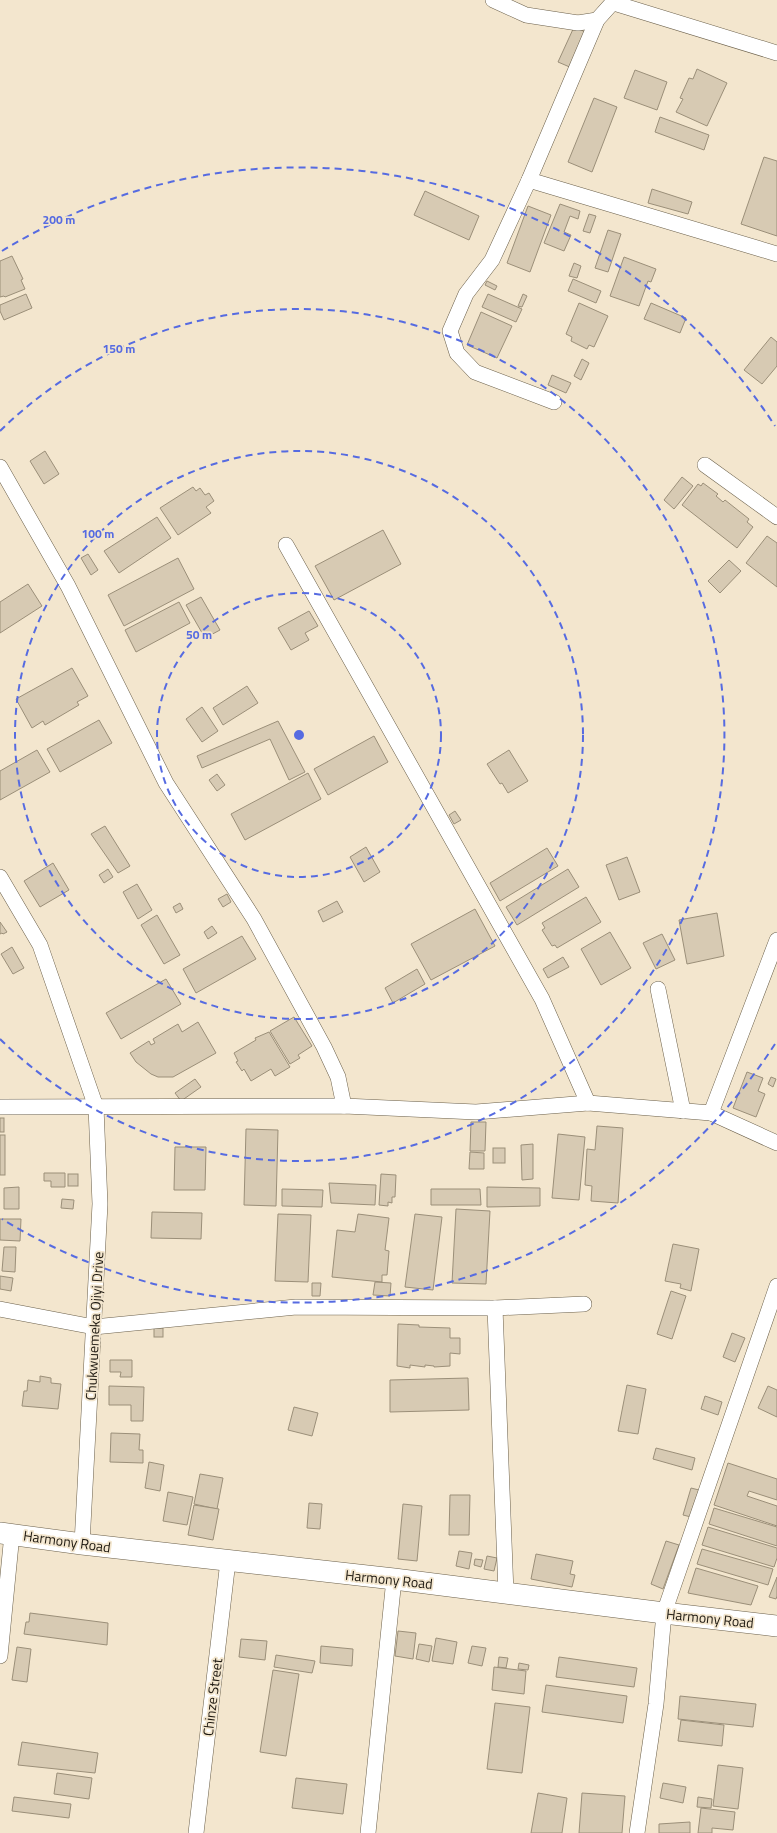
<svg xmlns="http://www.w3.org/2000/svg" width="777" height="1833" font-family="'Titillium Web',sans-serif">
  <rect width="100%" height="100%" fill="#f3e6ce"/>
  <!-- building -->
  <g fill="#d7cab3" stroke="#9b8f79">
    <polygon points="574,27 588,33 572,68 558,62"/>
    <polygon points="697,69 727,83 707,126 676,112 683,99 680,98 689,78 693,79"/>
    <polygon points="635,70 667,82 657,110 624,98"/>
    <polygon points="594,98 617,107 592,172 568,162"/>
    <polygon points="660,117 709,135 704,150 655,132"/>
    <polygon points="764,157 777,161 777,236 741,224"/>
    <polygon points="652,189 692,202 688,214 648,203"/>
    <polygon points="425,191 479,216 469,240 414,215"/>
    <polygon points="560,204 580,211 578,219 570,216 564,232 571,235 564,251 544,243"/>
    <polygon points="528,206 551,215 530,272 507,263"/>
    <polygon points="589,214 596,216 590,233 583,231"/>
    <polygon points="608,230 621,234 608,272 595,268"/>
    <polygon points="12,256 23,279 21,280 25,289 5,297 4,296 0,297 0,261"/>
    <polygon points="624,257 656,269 651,282 648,281 639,306 610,296"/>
    <polygon points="574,263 581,266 577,278 569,276"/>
    <polygon points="573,279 601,291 596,303 568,291"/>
    <polygon points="487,281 497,286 495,290 485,285"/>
    <polygon points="26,294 32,308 4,320 0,311 0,305"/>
    <polygon points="488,294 522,309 516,322 482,307"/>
    <polygon points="523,294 527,296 522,307 518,306"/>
    <polygon points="579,303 608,316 594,347 589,345 587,349 571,341 572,337 566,334"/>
    <polygon points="651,303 686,318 680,333 644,319"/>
    <polygon points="481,312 512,326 497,358 467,345"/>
    <polygon points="771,337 777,342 777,366 762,384 744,370"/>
    <polygon points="582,359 589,363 581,380 574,376"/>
    <polygon points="552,375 571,383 566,393 548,385"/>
    <polygon points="45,451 59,474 44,484 30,461"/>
    <polygon points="682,477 693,486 674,509 664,500"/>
    <polygon points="703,483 718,494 716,496 723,502 725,500 749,519 747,522 753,527 737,548 682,505 698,484 701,486"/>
    <polygon points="193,487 196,491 200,488 205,495 209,493 214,501 206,507 211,513 178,535 160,508"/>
    <polygon points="157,517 171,538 119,573 104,551"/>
    <polygon points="383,530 401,564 334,600 315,566"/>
    <polygon points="767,536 777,543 777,587 746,563"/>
    <polygon points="88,554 98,570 91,575 81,558"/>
    <polygon points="178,558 194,589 124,626 108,595"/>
    <polygon points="729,560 741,571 720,593 708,581"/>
    <polygon points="28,584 42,606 0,633 0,602"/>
    <polygon points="201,597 220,630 205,638 186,605"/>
    <polygon points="179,602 190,623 136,652 125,630"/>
    <polygon points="309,611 318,626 305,633 309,640 291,650 278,628"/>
    <polygon points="72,668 88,696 77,702 79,705 45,725 43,721 32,728 16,699"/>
    <polygon points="247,686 258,703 223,725 213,708"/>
    <polygon points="202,707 218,731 202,742 186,719"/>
    <polygon points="99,720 112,743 60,772 47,749"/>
    <polygon points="278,721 305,772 289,780 270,739 202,768 197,756"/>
    <polygon points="374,736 388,762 328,795 314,769"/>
    <polygon points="37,750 50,772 0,800 0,771"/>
    <polygon points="509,750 528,781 508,793 502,783 500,784 487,764"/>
    <polygon points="308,773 321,799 245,840 231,814"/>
    <polygon points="217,774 225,785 217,791 209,780"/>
    <polygon points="455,811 461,820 454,824 449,815"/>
    <polygon points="105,826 130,866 118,873 91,834"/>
    <polygon points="366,847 380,872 364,882 350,857"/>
    <polygon points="547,848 558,866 500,901 490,883"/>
    <polygon points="627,857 640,892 619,900 606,865"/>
    <polygon points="53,863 69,890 40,907 24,881"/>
    <polygon points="108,869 113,877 104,883 99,875"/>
    <polygon points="568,869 579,887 517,925 506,907"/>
    <polygon points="137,884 152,910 138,919 123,892"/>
    <polygon points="227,894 231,902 223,907 218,899"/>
    <polygon points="586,897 601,922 557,948 555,945 552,946 542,930 545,928 542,923"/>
    <polygon points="337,901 343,912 323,922 318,911"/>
    <polygon points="180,903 183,909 176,913 173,907"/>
    <polygon points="475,909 495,946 431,980 411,944"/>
    <polygon points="717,913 724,956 687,964 679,920"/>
    <polygon points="157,915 180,955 164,964 141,925"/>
    <polygon points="0,922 7,932 3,934 2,933 0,934"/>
    <polygon points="212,926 217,933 208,939 204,932"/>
    <polygon points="610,932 631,968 601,985 581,949"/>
    <polygon points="662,934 675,960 656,969 643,943"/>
    <polygon points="242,936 256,959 196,993 183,969"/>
    <polygon points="12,947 24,968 13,974 1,954"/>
    <polygon points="563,957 569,967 548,978 543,969"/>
    <polygon points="417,969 425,984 393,1003 385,988"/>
    <polygon points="166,979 181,1004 121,1039 106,1013"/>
    <polygon points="294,1017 312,1046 298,1055 300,1058 290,1064 270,1031"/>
    <polygon points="198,1022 216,1053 173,1077 158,1077 151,1074 136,1062 130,1053 149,1041 151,1045 155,1043 153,1039 178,1024 182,1032"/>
    <polygon points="269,1032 290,1067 275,1076 271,1069 251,1081 244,1069 242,1071 236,1062 238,1061 234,1053 256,1040 255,1038"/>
    <polygon points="747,1072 763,1078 758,1091 765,1094 756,1117 733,1108"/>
    <polygon points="771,1077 776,1079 773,1087 768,1084"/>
    <polygon points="195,1079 201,1087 181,1101 175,1093"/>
    <rect x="0" y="1118" width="4" height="14"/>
    <polygon points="471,1122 486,1122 485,1151 470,1151"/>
    <polygon points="597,1126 623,1128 618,1203 591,1201 592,1186 585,1185 587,1149 595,1150"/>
    <polygon points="246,1129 278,1130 276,1206 244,1205"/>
    <polygon points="558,1134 585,1137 579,1200 552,1198"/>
    <rect x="0" y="1135" width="5" height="40"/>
    <polygon points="533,1144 533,1179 522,1180 521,1145"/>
    <polygon points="175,1147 206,1147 205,1190 174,1190"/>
    <rect x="493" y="1148" width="12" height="15"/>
    <polygon points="470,1152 484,1153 484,1169 469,1169"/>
    <polygon points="44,1173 65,1173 65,1187 51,1187 51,1181 44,1181"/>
    <rect x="68" y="1174" width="10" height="12"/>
    <polygon points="381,1174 396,1175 395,1197 392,1197 392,1203 388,1202 388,1206 379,1205"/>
    <polygon points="329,1183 376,1185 375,1205 331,1203"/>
    <polygon points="19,1187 19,1209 4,1209 4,1188"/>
    <polygon points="487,1187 540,1188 540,1206 487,1207"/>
    <polygon points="282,1189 323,1190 322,1207 282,1206"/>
    <polygon points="431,1189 480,1189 481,1205 431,1205"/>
    <polygon points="62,1199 74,1200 73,1209 61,1208"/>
    <polygon points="456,1209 490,1211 486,1284 452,1283"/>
    <polygon points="152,1212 202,1213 201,1239 151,1238"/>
    <polygon points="278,1214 311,1215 308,1282 275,1281"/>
    <polygon points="358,1214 389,1218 385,1250 389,1251 387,1275 382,1275 382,1282 332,1277 337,1230 355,1232"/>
    <polygon points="415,1214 442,1217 433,1290 405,1287"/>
    <polygon points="0,1219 21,1219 20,1241 0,1240"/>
    <polygon points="673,1244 699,1249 691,1291 680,1288 681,1284 665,1281"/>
    <polygon points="4,1247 16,1247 15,1272 2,1271"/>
    <polygon points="0,1276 13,1278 11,1291 0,1289"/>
    <polygon points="375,1282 391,1283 390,1296 373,1295"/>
    <polygon points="312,1283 321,1283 320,1296 312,1296"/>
    <polygon points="671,1291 686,1296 672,1339 657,1334"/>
    <polygon points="398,1324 419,1325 419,1327 450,1328 450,1338 460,1338 460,1354 450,1353 450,1366 434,1367 434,1366 425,1365 425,1367 410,1365 410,1368 397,1366"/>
    <rect x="154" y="1328" width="9" height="9"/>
    <polygon points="732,1333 745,1338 735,1362 723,1357"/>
    <polygon points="110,1360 132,1360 132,1377 120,1377 121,1372 110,1372"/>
    <polygon points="40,1376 51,1378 51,1383 61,1384 58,1409 22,1406 24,1391 27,1391 28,1380 40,1382"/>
    <polygon points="468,1378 469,1410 390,1412 390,1380"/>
    <polygon points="627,1385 646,1389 638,1434 618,1431"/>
    <polygon points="109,1386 144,1387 143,1421 131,1421 131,1405 109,1405"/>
    <polygon points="768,1386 777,1390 777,1417 758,1408"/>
    <polygon points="705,1396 722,1402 718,1415 701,1409"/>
    <polygon points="294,1407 318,1413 312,1436 288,1430"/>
    <polygon points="111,1433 140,1434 139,1450 143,1450 143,1463 110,1462"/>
    <polygon points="656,1448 695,1458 692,1470 653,1459"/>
    <polygon points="149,1462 164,1465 160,1491 145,1488"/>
    <polygon points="728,1463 777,1479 777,1500 749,1491 747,1496 777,1506 777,1526 714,1505"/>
    <polygon points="200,1474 223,1478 217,1509 194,1504"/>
    <polygon points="691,1488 699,1490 691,1517 683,1515"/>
    <polygon points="168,1492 193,1497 187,1525 163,1521"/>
    <polygon points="450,1495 470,1495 469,1535 449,1535"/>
    <polygon points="309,1503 322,1504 320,1529 307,1528"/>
    <polygon points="403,1504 422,1506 417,1561 398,1559"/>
    <polygon points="194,1505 219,1509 213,1540 188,1535"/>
    <polygon points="714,1508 777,1527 777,1546 709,1524"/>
    <polygon points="708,1527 777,1548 777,1558 774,1567 702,1545"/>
    <polygon points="666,1541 679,1545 663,1589 651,1584"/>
    <polygon points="702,1549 773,1569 768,1585 697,1564"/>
    <polygon points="459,1551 472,1553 469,1569 456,1566"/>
    <polygon points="536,1554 573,1561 570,1574 575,1575 572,1587 531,1579"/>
    <polygon points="487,1556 497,1558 494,1571 484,1569"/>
    <polygon points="475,1559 483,1560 481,1567 474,1565"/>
    <polygon points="696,1568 758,1586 751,1605 688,1593"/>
    <polygon points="777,1577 777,1596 776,1599 769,1597"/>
    <polygon points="30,1613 108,1623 107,1645 24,1634 26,1622 29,1622"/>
    <polygon points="398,1631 416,1633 413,1659 395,1656"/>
    <polygon points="436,1638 457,1642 453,1664 432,1661"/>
    <polygon points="241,1639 267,1641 265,1660 239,1657"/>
    <polygon points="419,1644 432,1646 429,1662 416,1659"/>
    <polygon points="321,1646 353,1649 352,1666 320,1663"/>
    <polygon points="472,1646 486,1648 482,1666 468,1663"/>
    <polygon points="17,1647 31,1649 27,1682 12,1680"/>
    <polygon points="276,1655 315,1661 312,1673 274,1667"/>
    <polygon points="499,1657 508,1658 506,1668 498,1667"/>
    <polygon points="559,1657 637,1668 634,1687 556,1677"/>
    <polygon points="519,1663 529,1665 528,1670 518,1669"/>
    <polygon points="494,1667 526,1671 524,1694 492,1690"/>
    <polygon points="273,1670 299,1674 286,1756 260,1752"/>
    <polygon points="546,1685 627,1696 623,1723 542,1712"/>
    <polygon points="680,1696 756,1704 753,1727 678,1719"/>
    <polygon points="495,1703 530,1707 522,1773 487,1769"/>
    <polygon points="681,1720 724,1725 722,1746 678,1741"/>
    <polygon points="22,1742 98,1753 95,1773 18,1765"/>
    <polygon points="718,1765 743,1768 738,1809 713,1806"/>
    <polygon points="57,1773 92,1778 89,1799 54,1794"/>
    <polygon points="296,1778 347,1784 343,1814 292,1808"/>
    <polygon points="663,1783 686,1787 683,1803 660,1798"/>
    <polygon points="538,1793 567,1798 562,1833 531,1833"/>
    <polygon points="582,1793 625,1796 622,1833 579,1833"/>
    <polygon points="14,1797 71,1804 69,1818 12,1811"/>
    <polygon points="698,1797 712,1799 711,1808 697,1807"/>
    <polygon points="701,1808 735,1812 733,1830 712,1828 712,1833 698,1833"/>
    <polygon points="690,1822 690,1833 659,1833 659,1824"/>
  </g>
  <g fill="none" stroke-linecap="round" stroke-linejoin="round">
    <!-- minor casing -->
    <g stroke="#6b604b" stroke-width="16">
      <g id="minor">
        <polyline points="493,0 526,15 578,23 597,20"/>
        <polyline points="614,3 777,53"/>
        <polyline points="529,180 777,254"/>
        <polyline points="554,402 475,372 457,353 450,331 466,294 492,260 529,180 597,20 615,0"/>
        <polyline points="705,465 777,517"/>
        <polyline points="0,467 68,586 166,783 254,919 324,1047 338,1077 344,1106"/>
        <polyline points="286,545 542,999 588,1103"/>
        <polyline points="0,877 40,945 96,1107 100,1204 82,1544"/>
        <polyline points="658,989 683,1111"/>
        <polyline points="0,1107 344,1106 476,1112 588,1103 711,1113 777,1143"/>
        <polyline points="711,1113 777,940"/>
        <polyline points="495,1308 506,1593"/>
        <polyline points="0,1309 94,1327 296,1307 495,1308 584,1304"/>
        <polyline points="0,1656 12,1534"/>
        <polyline points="196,1833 228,1561"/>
        <polyline points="368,1833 394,1579"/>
        <polyline points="637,1833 656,1704 664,1613 777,1286"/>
      </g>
    </g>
    <!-- secondary casing -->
    <g stroke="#6b604b" stroke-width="22">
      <polyline id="secondary" points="0,1533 82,1544 394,1579 664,1613 777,1626"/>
    </g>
    <!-- minor -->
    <use href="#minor" stroke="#fff" stroke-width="15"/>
    <!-- secondary -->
    <use href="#secondary" stroke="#fff" stroke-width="21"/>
  </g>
  <!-- distance rings -->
  <g fill="none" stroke="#566be1" stroke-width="2" stroke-dasharray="7 5">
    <circle cx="299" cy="735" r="142"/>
    <circle cx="299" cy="735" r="284"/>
    <path d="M0 431A426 426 0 1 1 0 1039"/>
    <path d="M775 1044A568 568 0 0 1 2 1219M2 251A568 568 0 0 1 775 426"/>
  </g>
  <g text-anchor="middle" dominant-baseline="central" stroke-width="3.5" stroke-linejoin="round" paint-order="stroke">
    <!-- street labels -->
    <g font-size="14" fill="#1e1911" stroke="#f3e6ce">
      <text transform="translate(94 1326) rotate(-87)">Chukwuemeka Ojiyi Drive</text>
      <text transform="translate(67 1541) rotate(8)">Harmony Road</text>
      <text transform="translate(389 1579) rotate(6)">Harmony Road</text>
      <text transform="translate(710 1618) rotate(6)">Harmony Road</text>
      <text transform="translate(212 1697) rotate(-83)">Chinze Street</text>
    </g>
  </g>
  <circle cx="299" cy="735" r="6" fill="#566be1" stroke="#f3e6ce" stroke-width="2"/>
  <g font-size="12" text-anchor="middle" font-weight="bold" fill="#566be1" stroke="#f3e6ce" stroke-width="3.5" stroke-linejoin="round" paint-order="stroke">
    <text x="59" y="224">200 m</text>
    <text x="119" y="353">150 m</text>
    <text x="98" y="538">100 m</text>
    <text x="199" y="639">50 m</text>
  </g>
</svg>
